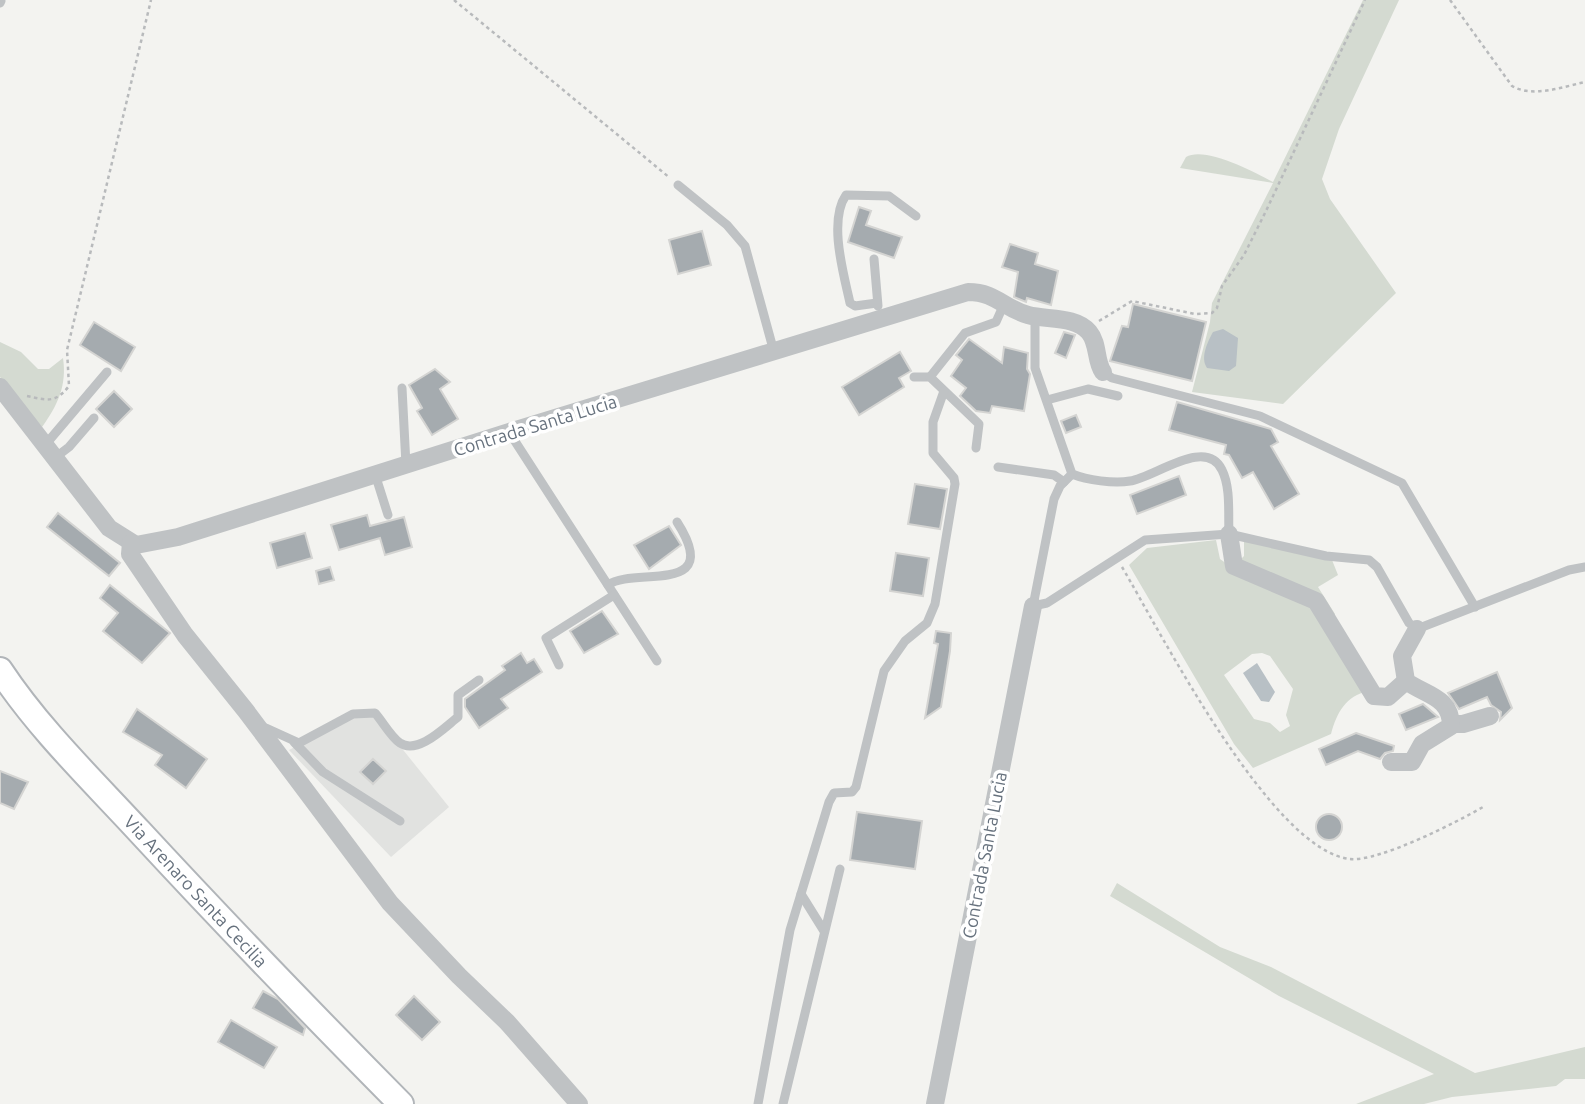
<svg xmlns="http://www.w3.org/2000/svg" width="1585" height="1104" font-family="Ubuntu,sans-serif">
  <rect width="100%" height="100%" fill="#f3f3f0"/>
  <!-- built -->
  <polygon fill="#e1e2e0" points="362,713 375,715 449,807 391,857 289,750"/>
  <!-- green -->
  <g fill="#d4dad1" fill-rule="evenodd">
    <path d="M1363 0H1399L1339 129 1322 179 1330 199 1396 293 1283 404 1192 392 1210 322 1212 303 1273 183 1180 168 1186 157C1205 146 1254 172 1273 182Z"/>
    <path d="M0 342 21 352 38 369H49L63 358C67 385 58 405 42 427L0 377Z"/>
    <path d="M1216 540 1220 559 1227 564 1238 562 1244 556V541L1332 560 1338 575 1318 587 1335 614 1331 620 1368 691C1346 696 1337 712 1331 734L1253 768 1234 744 1129 565 1147 548ZM1262 653 1270 656 1293 689 1286 715 1290 726 1280 732 1270 723 1254 719 1224 675 1252 654Z"/>
    <polygon points="1117,883 1220,947 1271,967 1475,1073 1585,1047 1585,1079 1565,1079 1556,1086 1452,1097 1424,1104 1356,1104 1434,1074 1279,996 1110,896"/>
  </g>
  <!-- water -->
  <g fill="#b8c0c5">
    <path d="M1223 329 1238 338 1236 366 1229 371 1207 368C1200 358 1207 343 1213 332Z"/>
    <polygon points="1257,663 1275,692 1269,702 1261,701 1243,673"/>
  </g>
  <!-- building -->
  <g fill="#a5abaf" stroke="#d4d4d2" stroke-width="2">
    <polygon points="859,207 871,211 866,225 902,237 894,258 848,242"/>
    <polygon points="702,231 711,265 678,274 669,240"/>
    <polygon points="1010,244 1038,253 1035,264 1058,271 1051,305 1027,298 1026,302 1014,297 1018,272 1002,267"/>
    <polygon points="1133,304 1206,322 1192,381 1110,361 1122,326 1128,327"/>
    <polygon points="94,322 135,347 121,371 80,345"/>
    <polygon points="1064,332 1075,335 1066,358 1055,353"/>
    <polygon points="969,339 1002,363 1004,347 1028,353 1027,369 1030,374 1024,411 992,406 990,413 976,411 960,396 966,388 951,376 962,360 956,355"/>
    <polygon points="900,352 911,371 899,378 904,387 859,415 842,387"/>
    <polygon points="435,369 450,382 440,389 458,419 432,435 417,411 422,408 409,385"/>
    <polygon points="114,391 132,409 114,427 96,409"/>
    <polygon points="1177,402 1271,429 1278,442 1271,446 1299,494 1274,509 1253,472 1242,478 1229,455 1224,454 1226,445 1169,430"/>
    <polygon points="1076,415 1081,427 1066,433 1061,421"/>
    <polygon points="1179,476 1186,495 1137,514 1130,495"/>
    <polygon points="915,484 947,489 940,529 908,524"/>
    <polygon points="58,513 120,563 109,576 47,527"/>
    <polygon points="367,515 370,526 404,517 412,547 385,555 380,538 339,550 331,525"/>
    <polygon points="669,526 681,545 649,569 634,545"/>
    <polygon points="305,533 312,558 277,568 270,543"/>
    <polygon points="896,553 929,558 923,596 890,591"/>
    <polygon points="330,567 334,580 319,584 316,571"/>
    <polygon points="110,585 170,633 142,663 103,631 118,613 100,598"/>
    <polygon points="602,611 618,634 584,653 570,631"/>
    <polygon points="936,631 951,633 950,651 941,707 925,718 938,644 934,643"/>
    <polygon points="521,653 527,663 534,659 542,672 501,699 508,708 479,728 465,707 465,699 505,670 502,666"/>
    <polygon points="1497,672 1512,708 1500,720 1501,712 1491,705 1487,697 1459,709 1448,693"/>
    <polygon points="1423,704 1438,717 1406,730 1399,714"/>
    <polygon points="137,709 207,759 186,788 155,765 162,755 123,732"/>
    <polygon points="1356,733 1394,746 1393,751 1385,753 1380,759 1358,751 1326,765 1319,749"/>
    <polygon points="373,759 386,771 373,784 360,772"/>
    <polygon points="0,771 28,782 14,809 0,803"/>
    <polygon points="857,812 922,821 915,869 850,860"/>
    <circle cx="1329" cy="827" r="13"/>
    <polygon points="263,991 278,999 305,1028 303,1035 253,1008"/>
    <polygon points="414,996 440,1022 422,1040 396,1015"/>
    <polygon points="231,1020 277,1047 264,1068 218,1042"/>
  </g>
  <g fill="none" stroke-linecap="round" stroke-linejoin="round">
    <!-- secondary casing -->
    <g stroke="#b1b5b9" stroke-width="28">
      <path id="secondary" d="M0 670C39 729 91 779 139 831 225 924 312 1014 401 1104"/>
    </g>
    <!-- path -->
    <g stroke="#b8babc" stroke-width="2.5" stroke-dasharray="3.5 3.5" stroke-linecap="butt">
      <polyline points="454,0 670,178"/>
      <path d="M1450 0 1512 86C1533 98 1562 87 1585 82"/>
      <polyline points="1099,321 1132,301 1195,314 1212,313 1217,308 1222,286 1244,255 1266,211 1365,0"/>
      <path d="M27 396C47 400 55 404 69 386L67 350 151 0"/>
      <path d="M1122 567C1161 633 1272 851 1350 859 1379 862 1457 822 1483 807"/>
    </g>
    <!-- lane -->
    <g stroke="#bfc2c4" stroke-width="9">
      <polyline points="0,3 1,1"/>
      <polyline points="678,185 727,225 745,246 774,352"/>
      <polyline points="874,259 878,306"/>
      <path d="M877 303 855 306 850 303C844 275 828 221 846 195L889 196 916 216"/>
      <path d="M1035 316V368L1072 474C1087 480 1114 484 1130 481 1154 478 1206 436 1222 470 1231 488 1228 514 1229 534"/>
      <polyline points="1103,372 1112,378 1260,416 1402,483 1475,607"/>
      <polyline points="914,377 930,377 979,424 976,448"/>
      <polyline points="930,377 965,333 996,322 1004,304"/>
      <polyline points="402,388 406,465"/>
      <polyline points="1047,400 1088,389 1118,396"/>
      <polyline points="509,432 657,661"/>
      <polyline points="46,444 107,372"/>
      <polyline points="56,457 69,447 94,418"/>
      <polyline points="998,467 1054,475 1064,482"/>
      <polyline points="375,474 388,515"/>
      <polyline points="1072,474 1060,486 1054,499 1033,606 1047,603 1145,540 1229,534 1326,556 1369,560 1377,567 1409,623 1417,629 1569,570 1585,567"/>
      <path d="M608 585C633 566 725 597 677 522"/>
      <polyline points="559,665 546,638 614,595"/>
      <path d="M262 729 266 728 299 743 353 714 375 713C383 722 391 737 400 743 418 755 445 727 458 717V695L479 680"/>
      <polyline points="294,742 323,772 400,821"/>
      <polyline points="801,894 824,931"/>
      <polyline points="758,1104 790,930 829,802 834,793 852,792 856,787 884,671 905,641 927,623 935,604 955,484 954,478 933,453 933,422 944,391"/>
      <polyline points="783,1104 840,869"/>
    </g>
    <!-- street -->
    <g stroke="#bfc2c4" stroke-width="18">
      <path d="M0 387 109 528 136 545 178 537 509 432 968 292C996 292 1003 308 1028 315 1047 320 1076 316 1089 332 1099 344 1095 361 1103 372"/>
      <polyline points="1229,534 1234,566 1316,601 1374,696 1388,697 1406,681"/>
      <polyline points="131,543 130,554 185,635 246,711 390,903 459,976 507,1022 579,1104"/>
      <polyline points="1451,724 1463,724 1490,716"/>
      <path d="M1391 762H1412L1422 744 1451 726C1451 696 1424 695 1406 681L1402 656 1417 629"/>
      <polyline points="935,1104 1033,606"/>
    </g>
    <!-- secondary -->
    <use href="#secondary" stroke="#fff" stroke-width="24"/>
  </g>
  <g text-anchor="middle" dominant-baseline="central" stroke-width="7" stroke-linejoin="round" paint-order="stroke">
    <!-- street labels -->
    <g font-size="18" fill="#66717d" stroke="#fff">
      <text transform="translate(535 425) rotate(-17)">Contrada Santa Lucia</text>
      <text transform="translate(984 855) rotate(-79)">Contrada Santa Lucia</text>
      <text transform="translate(196 891) rotate(47)">Via Arenaro Santa Cecilia</text>
    </g>
  </g>
</svg>
